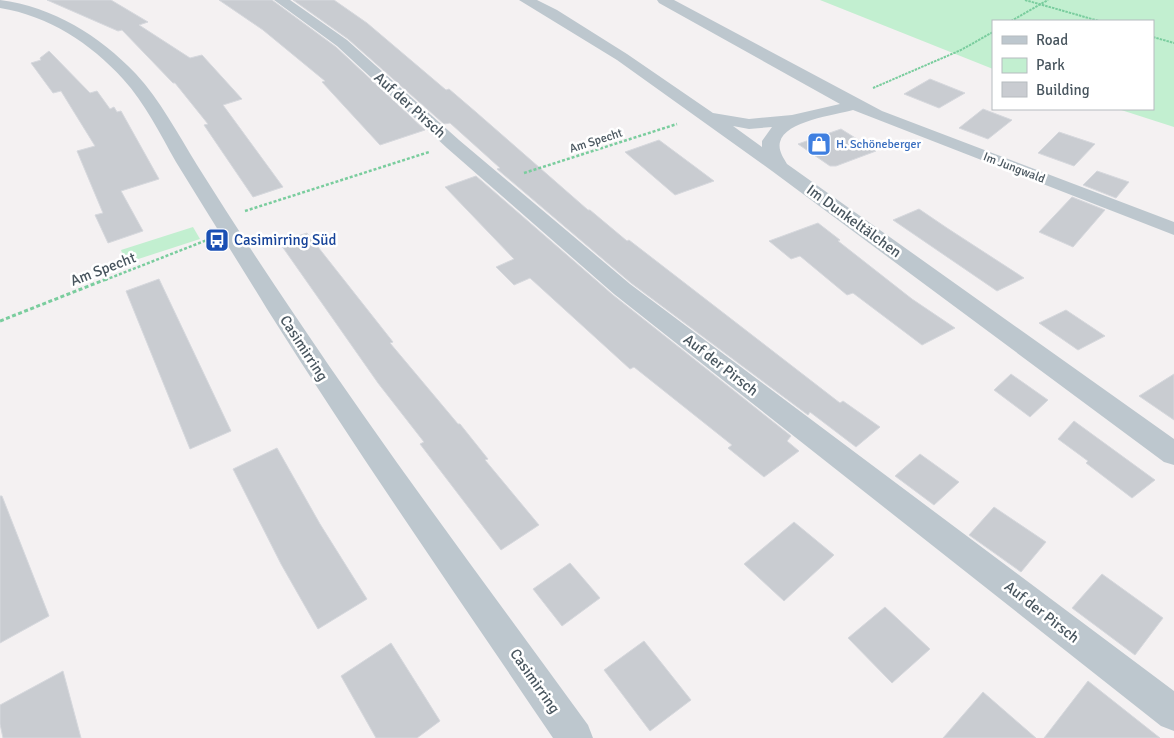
<svg xmlns="http://www.w3.org/2000/svg" width="1174" height="738" font-family="Signika,sans-serif">
  <rect width="100%" height="100%" fill="#f4f1f2"/>
  <!-- green -->
  <g fill="#c2efd0">
    <polygon points="820,0 1174,0 1174,127 1118,109 1153,109 1153,21 993,21 993,69"/>
    <polygon points="193,227 200,239 126,263 121,250"/>
  </g>
  <!-- building -->
  <g fill="#c9ccd1" stroke="#d6d8dd">
    <polygon points="47,0 111,0 148,22 139,25 190,58 202,55 242,99 223,105 283,187 253,197 204,125 208,124 175,83 173,83 122,30 118,31"/>
    <polygon points="219,0 272,0 336,47 425,130 380,145 322,82 325,81 263,30"/>
    <polygon points="293,0 334,0 367,23 446,90 449,89 477,113 588,210 590,210 627,241 629,240 840,403 843,401 880,427 856,447 810,412 808,415 631,283 497,169 500,168 450,123 444,124 348,39"/>
    <polygon points="49,51 90,93 97,91 110,109 114,107 117,112 121,111 159,179 121,191 143,231 108,243 95,215 103,213 77,151 95,146 61,91 53,93 31,63 41,60 40,58"/>
    <polygon points="930,79 965,93 939,108 904,94"/>
    <polygon points="983,109 1012,120 988,139 959,128"/>
    <polygon points="841,129 876,151 836,166 830,166 798,144"/>
    <polygon points="1059,132 1095,144 1074,166 1038,153"/>
    <polygon points="659,140 694,166 714,181 675,195 625,152"/>
    <polygon points="1097,171 1129,182 1116,198 1083,185"/>
    <polygon points="476,176 613,295 791,436 787,441 799,451 764,477 728,448 732,445 634,367 630,369 530,278 514,285 496,267 514,259 445,187"/>
    <polygon points="1072,197 1105,210 1073,247 1039,232"/>
    <polygon points="919,209 947,228 1024,278 997,291 893,220"/>
    <polygon points="818,223 840,240 838,241 912,299 955,328 922,345 853,293 847,295 800,256 791,259 769,241"/>
    <polygon points="307,233 393,342 390,343 458,424 460,424 488,459 485,460 539,525 501,550 420,444 424,442 378,383 279,242"/>
    <polygon points="159,279 231,431 190,449 126,291"/>
    <polygon points="1066,310 1105,336 1078,350 1039,323"/>
    <polygon points="1011,374 1048,400 1030,417 994,390"/>
    <polygon points="1174,374 1174,420 1139,396"/>
    <polygon points="1074,421 1155,480 1132,498 1086,463 1088,461 1058,439"/>
    <polygon points="277,448 320,524 367,599 318,629 281,564 233,469"/>
    <polygon points="920,454 959,482 934,505 895,476"/>
    <polygon points="0,496 2,496 49,616 0,643"/>
    <polygon points="994,507 1046,542 1021,572 969,535"/>
    <polygon points="794,522 834,555 784,601 744,564"/>
    <polygon points="570,563 600,598 562,626 533,589"/>
    <polygon points="1102,574 1163,618 1135,655 1072,608"/>
    <polygon points="885,607 930,649 892,683 848,638"/>
    <polygon points="644,641 691,700 650,731 604,670"/>
    <polygon points="391,643 440,721 417,738 376,738 341,676"/>
    <polygon points="63,671 81,738 3,738 0,724 0,705"/>
    <polygon points="1088,681 1160,738 1044,738"/>
    <polygon points="983,692 1036,738 943,738"/>
  </g>
  <g fill="none" stroke-linecap="round" stroke-linejoin="round">
    <!-- path-far2 -->
    <g stroke="#7acd9e" stroke-width="2" stroke-dasharray="2.5 1" stroke-linecap="butt">
      <polyline points="1025,0 1099,21"/>
      <polyline points="1011,21 1048,0"/>
      <polyline points="1153,37 1174,43"/>
      <polyline points="873,88 961,50 993,32"/>
    </g>
    <!-- path-far1 -->
    <g stroke="#7acd9e" stroke-width="2.5" stroke-dasharray="3 2" stroke-linecap="butt">
      <polyline points="524,173 677,124"/>
      <polyline points="245,211 429,152"/>
      <polyline points="105,280 207,240"/>
    </g>
    <!-- path -->
    <polyline stroke="#7acd9e" stroke-width="3" stroke-dasharray="4 2.5" stroke-linecap="butt" points="0,321 109,278"/>
    <!-- street -->
    <g fill="#bdc7ce" fill-rule="evenodd">
      <path d="M0 0C53 7 99 35 136 74 160 100 178 134 197 165 229 216 262 267 296 317 389 456 490 590 588 725L593 738H553C457 596 359 455 267 309 237 260 206 211 176 162 160 134 145 103 123 79 90 43 49 16 0 8Z"/>
      <polygon points="274,0 290,0 347,40 459,140 630,284 1174,691 1174,731 1161,726 614,294 447,148 337,46"/>
      <path d="M519 0H537L557 10 627 54 713 113 749 119 792 115 840 104 659 3 657 0H674L882 111 1174 222V235L853 110C835 115 785 121 780 142 778 150 783 157 787 164L1174 439V465L1164 462 772 171 617 60ZM733 126 749 129 772 127 762 141V147Z"/>
    </g>
  </g>
  <!-- icons -->
  <defs>
    <g id="shop-square" transform="scale(1.25)"><rect x="-9" y="-9" width="18" height="18" rx="4" fill="#3f7fe0" stroke="#fff"/><path d="M-5-2.5h2.3a2.7 3.5 0 0 1 5.4 0H5L5.5 6h-11ZM-1.5-2.5h3a1.5 2.3 0 0 0-3 0Z" fill="#fff"/></g>
    <g id="bus-square" transform="scale(1.25)"><rect x="-9" y="-9" width="18" height="18" rx="4" fill="#1a4fb4" stroke="#fff"/><path d="M-5-6H5V4H4V6H2V4H-2V6H-4V4H-5ZM-3.5-4V0h7V-4ZM-3.5 1.2v1.5H-2V1.2ZM2 1.2v1.5H3.5V1.2Z" fill="#fff"/></g>
  </defs>
  <g fill-rule="evenodd">
    <use href="#shop-square" x="819" y="144"/>
    <use href="#bus-square" x="217" y="240"/>
  </g>
  <g text-anchor="middle" dominant-baseline="central" stroke-width="5" stroke-linejoin="round" paint-order="stroke">
    <!-- far-street labels -->
    <g font-size="12" fill="#49565f" stroke="#fff">
      <text transform="translate(596 141) rotate(-18)">Am Specht</text>
      <text transform="translate(1014 168) rotate(21)">Im Jungwald</text>
    </g>
    <!-- far-shop labels -->
    <g font-size="12" fill="#366cbe" stroke="#fff" text-anchor="start">
      <text x="836" y="144">H. Schöneberger</text>
    </g>
    <!-- street labels -->
    <g font-size="15" fill="#49565f" stroke="#fff">
      <text transform="translate(410 105) rotate(42)">Auf der Pirsch</text>
      <text transform="translate(854 221) rotate(36)">Im Dunkeltälchen</text>
      <text transform="translate(103 269) rotate(-21)">Am Specht</text>
      <text transform="translate(304 348) rotate(57)">Casimirring</text>
      <text transform="translate(721 365) rotate(38)">Auf der Pirsch</text>
      <text transform="translate(1042 612) rotate(38)">Auf der Pirsch</text>
      <text transform="translate(535 681) rotate(55)">Casimirring</text>
    </g>
    <!-- transit labels -->
    <g font-size="15" fill="#164399" stroke="#fff" text-anchor="start">
      <text x="234" y="240">Casimirring Süd</text>
    </g>
  </g>
  <!-- legend -->
  <rect x="992" y="20" width="162" height="90" fill="#ffffff" stroke="#b6bbbf"/>
  <rect x="1002" y="36" width="25" height="8" fill="#bdc7ce" stroke="#b6bbbf"/>
  <text x="1036" y="45" font-size="15" fill="#49565f">Road</text>
  <rect x="1002" y="58" width="25" height="15" fill="#c2efd0" stroke="#b6bbbf"/>
  <text x="1036" y="70" font-size="15" fill="#49565f">Park</text>
  <rect x="1002" y="82" width="25" height="15" fill="#c9ccd1" stroke="#b6bbbf"/>
  <text x="1036" y="95" font-size="15" fill="#49565f">Building</text>
</svg>
